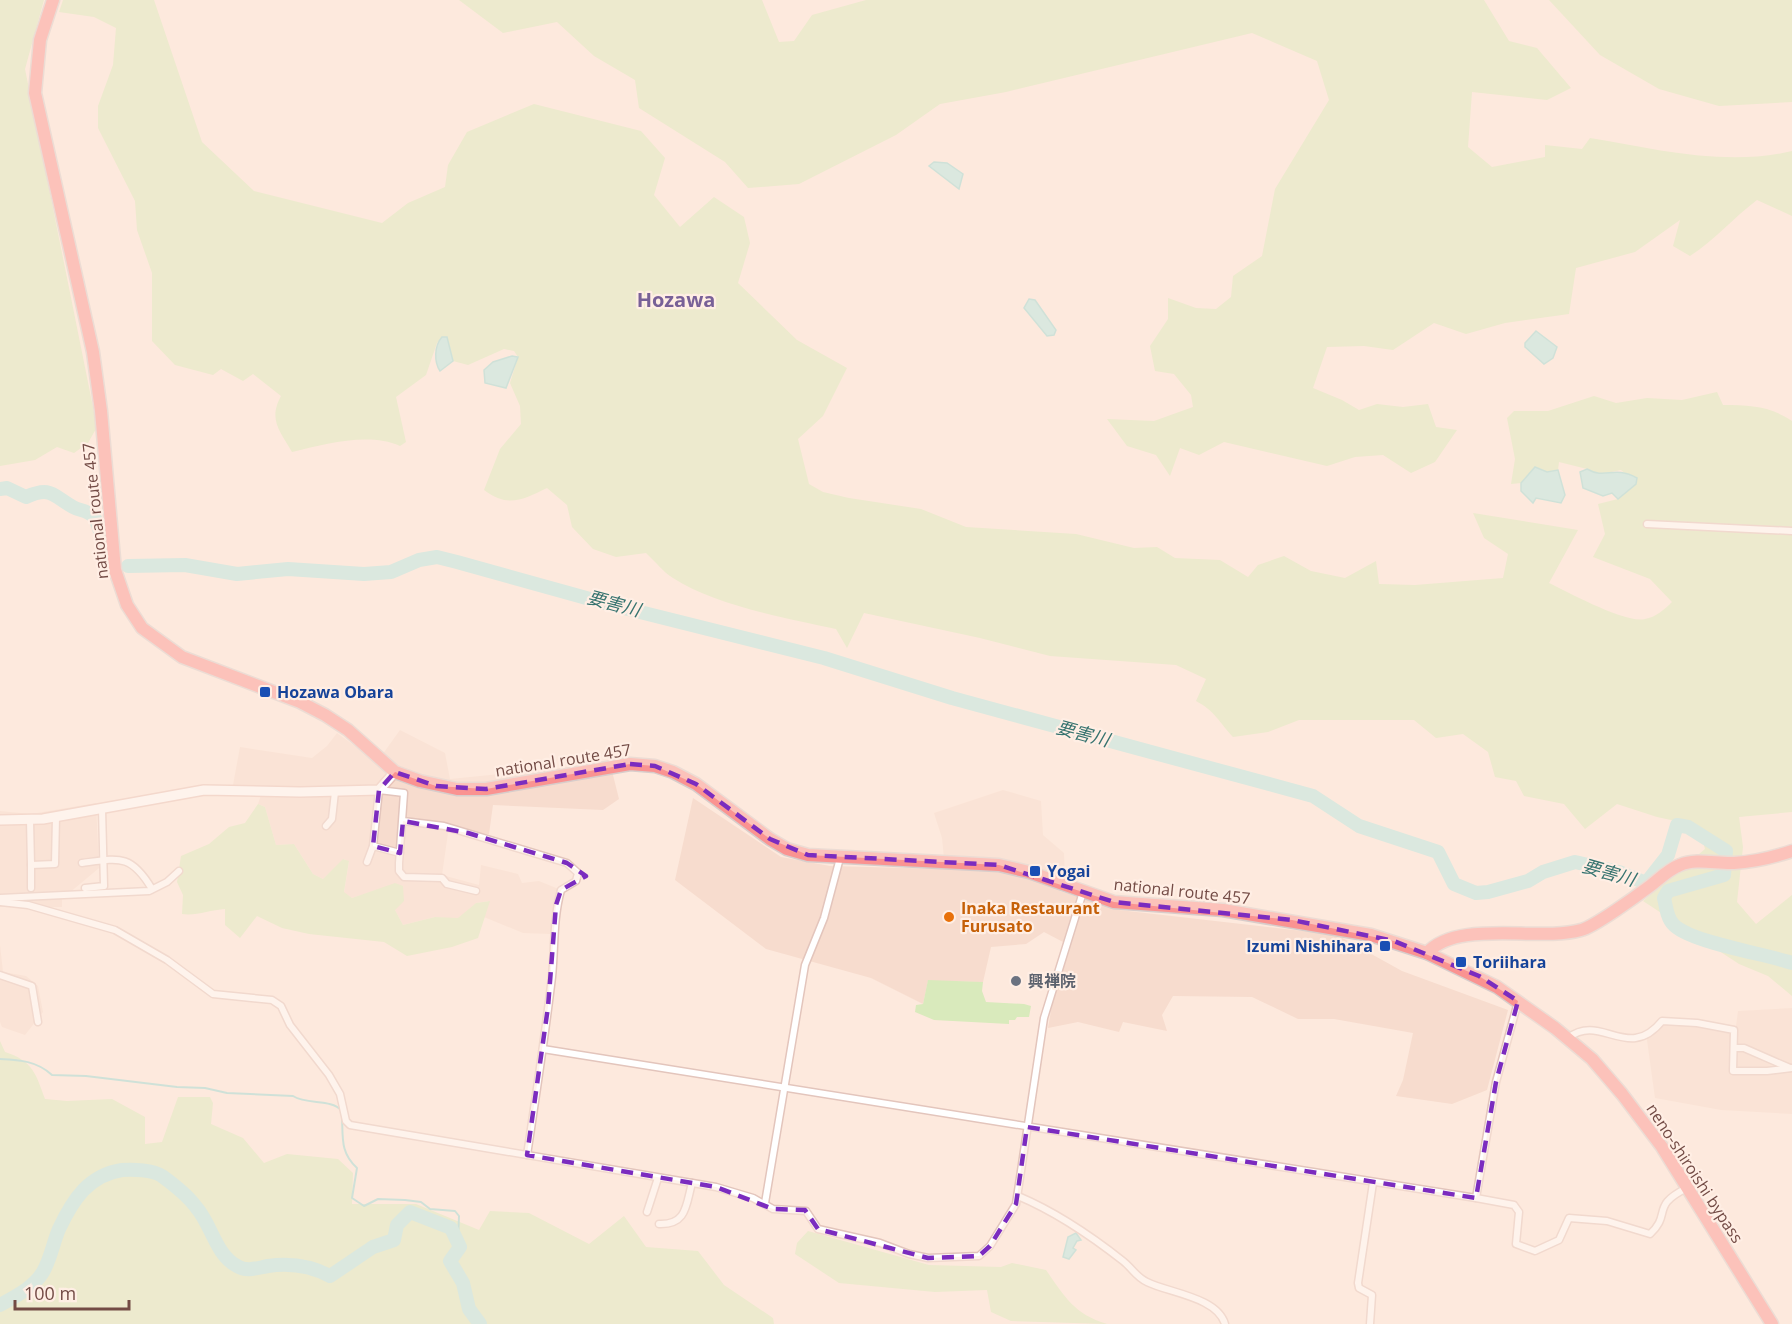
<svg xmlns="http://www.w3.org/2000/svg" width="1792" height="1324" font-family="'Open Sans','Noto Sans JP',sans-serif">
  <rect width="100%" height="100%" fill="#fde9dd"/>
  <!-- residential -->
  <g fill="#f7dcce">
    <polygon points="400,730 445,753 450,779 610,763 619,799 603,810 493,805 489,834 448,833 442,875 479,885 481,865 518,874 522,883 539,881 561,890 550,934 523,933 484,917 489,901 476,903 458,919 435,917 403,925 395,910 395,884 352,898 344,893 349,862 344,859 323,879 313,874 294,844 276,845 265,807 258,804 261,795 233,785 240,747 312,758 327,746 337,733 377,762"/>
    <polygon points="1003,790 1041,801 1043,835 1064,853 1065,877 1060,891 1119,910 1337,935 1402,971 1508,1010 1487,1090 1452,1104 1396,1096 1403,1080 1413,1033 1334,1019 1298,1019 1252,997 1173,996 1162,1015 1167,1031 1123,1022 1119,1032 1078,1022 1048,1028 1063,942 1044,932 1026,944 991,947 983,982 928,981 923,1004 871,978 766,949 675,880 693,798 781,857 830,866 945,869 942,838 934,813"/>
    <polygon points="96,803 99,868 62,899 62,907 0,907 0,811 31,814"/>
    <polygon points="0,945 3,972 26,976 38,986 43,1012 25,1035 2,1027 0,1022"/>
    <polygon points="1792,1008 1792,1114 1721,1110 1655,1098 1646,1033 1660,1018 1736,1026 1738,1011"/>
  </g>
  <!-- green -->
  <g fill="#d9eabc">
    <polygon points="0,0 44,0 25,69 97,427 88,443 74,453 57,447 35,460 0,466"/>
    <path d="M63 0H154L202 142 254 191 382 223 408 203 445 187 448 165 467 132 534 104 641 131 665 158 654 195 680 227 714 197 744 217 750 243 738 283 797 340 847 368 823 416 798 439 809 484 823 492 849 498 921 509 966 527 1076 534 1134 548 1157 547 1175 558 1220 560 1248 577 1258 565 1284 556 1311 571 1345 578 1376 561 1379 584 1415 585 1503 578 1508 554 1484 538 1473 513 1578 530 1549 583C1568 592 1626 624 1645 619 1656 617 1664 610 1672 602L1650 579 1593 557 1605 534 1598 504 1618 499 1636 484 1621 470 1597 475 1587 469 1559 462 1558 470 1547 472 1535 467 1521 483 1511 484 1515 459 1507 418 1514 411H1548L1594 396 1616 403 1647 398 1682 400 1717 392 1723 405C1750 405 1770 406 1792 421V812L1739 817 1743 847 1737 902 1756 924 1792 895V996L1768 976 1739 964 1643 901 1705 849 1699 826 1657 817 1617 804 1585 829 1564 804 1524 796 1516 781 1495 777 1488 752 1463 734 1436 738 1414 720H1299L1268 732 1233 737C1219 722 1215 711 1196 701L1206 679 1176 665 1050 656 980 638 864 613 847 648 836 629C788 619 714 605 673 578 663 572 655 561 646 553L616 557 593 549 572 527 567 505 547 488C522 500 508 508 484 490L500 449 521 424 520 406 510 383 518 357 514 351 504 349 468 365 453 361 447 337H442L437 343 426 375 396 397 406 442 400 446C369 432 325 444 292 452 280 431 268 420 281 396L253 374 243 381 221 369 213 375 175 365 152 341V273L137 230 135 201 98 128V106L113 65 116 28 94 17 59 12Z"/>
    <path d="M459 0H762L779 42 794 41 812 15 866 0H1484L1509 41 1537 48 1571 88 1547 100 1472 92 1468 147 1492 167 1545 157V145L1582 149 1590 138C1656 149 1726 167 1792 151V216L1757 200C1733 218 1715 240 1690 256L1673 246 1680 220 1635 252 1576 268 1569 314 1505 323 1466 334 1434 323 1393 350 1364 346 1327 347 1313 388 1342 400 1359 410 1377 404 1403 407 1428 404 1436 427 1457 430 1435 462 1411 473 1383 455 1355 457 1327 466 1224 442 1199 455 1180 448 1170 476 1156 455 1127 446 1107 419 1154 421 1193 407 1191 395 1174 374 1155 371 1150 346 1168 319V298L1196 308 1216 309 1231 297 1233 276 1262 256 1275 189 1329 100 1317 61 1252 33 1006 92 940 104 896 135 799 184 748 188 725 162 639 108 635 80 594 56 557 22 503 33Z"/>
    <polygon points="1549,0 1792,0 1792,102 1719,106 1659,89 1600,55"/>
    <path d="M258 804 265 807 276 845 294 844 313 874 323 879 343 859 349 861 344 892 352 898 395 883 403 886 404 901 395 910 403 925 435 917 458 918 476 903 490 901 478 938 452 947 407 956 384 942 309 934 282 928 257 916 240 938 225 925V909C210 910 196 916 182 914L183 895 177 882 181 856 209 844 229 827 245 823Z"/>
    <polygon points="928,980 983,982 982,991 986,1002 1024,1004 1031,1006 1029,1017 1017,1017 1015,1020 1009,1020 1009,1024 934,1020 915,1012 916,1005 923,1004"/>
    <path d="M0 1041 5 1052C33 1061 36 1074 45 1099L67 1101 112 1099 145 1117V1144L162 1142 178 1097H210L213 1103 211 1124 243 1138 264 1163 287 1154 338 1159 353 1173 352 1204H416L479 1230 490 1211 529 1213 589 1244 624 1216 646 1247 698 1251 724 1285 773 1318 774 1324H0Z"/>
    <path d="M808 1231 929 1265 1001 1267 1012 1263 1046 1270C1065 1297 1074 1314 1107 1324L1011 1321 991 1312 987 1290 935 1292 839 1283 795 1254 797 1243Z"/>
  </g>
  <!-- water -->
  <g fill="#b2e6e2" stroke="#98d8d3" stroke-width="1.5">
    <polygon points="934,162 947,163 963,174 959,189 929,166"/>
    <polygon points="1029,299 1035,300 1056,330 1054,335 1047,336 1024,308"/>
    <polygon points="1536,331 1557,347 1553,358 1544,364 1525,347 1525,343"/>
    <path d="M442 337H447L453 361 440 371C434 362 434 346 442 337Z"/>
    <polygon points="512,356 518,357 506,388 485,383 484,370 493,362"/>
    <polygon points="1535,467 1547,472 1558,470 1565,495 1561,503 1536,498 1533,503 1521,491 1521,483"/>
    <path d="M1587 469C1606 480 1613 465 1637 478L1636 484 1618 499 1612 493 1603 496 1583 488 1580 472Z"/>
    <polygon points="1076,1233 1081,1240 1077,1241 1073,1248 1076,1250 1069,1259 1063,1257 1068,1237"/>
  </g>
  <g fill="none" stroke-linecap="round" stroke-linejoin="round">
    <!-- stream -->
    <g stroke="#98d8d3" stroke-width="2">
      <path d="M0 1059C20 1060 37 1061 52 1075L86 1076 177 1087 205 1088 227 1093 293 1096C307 1105 331 1099 341 1110"/>
      <path d="M342 1116C343 1137 340 1153 357 1168L352 1198 364 1206 378 1199 405 1200 421 1202 430 1209 455 1211 459 1216 458 1242"/>
    </g>
    <!-- river -->
    <g stroke="#b2e6e2" stroke-width="14">
      <path d="M0 489 7 488 26 497C51 486 52 495 73 507 80 511 88 510 94 517 102 530 103 549 105 563"/>
      <path d="M128 566 185 565 237 574 288 569 364 574 391 572 419 560 437 557 457 562 608 604 824 658 952 698 1313 796 1359 826 1438 852 1454 884 1476 893 1488 892 1528 881 1543 872 1575 862 1619 872 1646 883 1668 855 1677 825 1688 827 1726 851 1724 875 1668 891 1664 898C1666 906 1667 918 1673 924 1688 942 1767 954 1792 963"/>
      <path d="M0 1305C16 1296 33 1288 43 1272 51 1258 53 1243 59 1229 73 1199 89 1175 122 1170 133 1169 153 1170 162 1176 173 1184 188 1196 196 1207 212 1225 215 1254 237 1266 247 1272 257 1268 268 1266 289 1263 311 1266 330 1276L373 1247 394 1240 397 1225 410 1212 451 1228 460 1247 450 1261 463 1283 469 1309 480 1324"/>
    </g>
    <!-- street casing -->
    <g stroke="#e3c5bc" stroke-width="9">
      <g id="street">
        <polyline points="1647,524 1792,531"/>
        <polyline points="30,820 31,865 55,864 56,817"/>
        <path d="M403 821 444 826 567 863 578 873 576 881 561 890C553 919 555 947 552 977 545 1036 536 1096 527 1155"/>
        <polyline points="326,826 332,819 335,792"/>
        <polyline points="373,846 400,853"/>
        <polyline points="367,862 373,846 379,790 404,793 399,863 399,871 404,877 442,878 447,884 476,891"/>
        <path d="M82 863C120 858 131 854 152 889"/>
        <polyline points="31,865 31,888"/>
        <polyline points="85,888 104,886 102,809"/>
        <polyline points="0,898 149,891 167,882 179,871"/>
        <polyline points="0,902 28,905 115,930 167,960 213,994 272,1000 281,1006 290,1025 329,1075 340,1094 346,1121 350,1125 716,1187 753,1198 773,1209 806,1211 818,1229 880,1243 909,1254 928,1258 979,1256 990,1246 1016,1204 1044,1018 1083,892"/>
        <polyline points="0,975 32,986 38,1022"/>
        <path d="M1568 1038C1601 1012 1628 1063 1662 1021L1697 1023 1734 1030 1733 1071H1767L1792 1068"/>
        <polyline points="1734,1048 1744,1048 1790,1068"/>
        <polyline points="543,1049 1476,1198 1496,1082 1518,1002"/>
        <path d="M1018 1196C1056 1212 1090 1235 1123 1261 1132 1268 1136 1277 1147 1282 1169 1293 1217 1297 1225 1324"/>
        <path d="M1476 1198 1514 1205 1519 1212 1516 1244 1535 1251 1559 1240 1569 1218 1607 1221 1650 1234C1672 1214 1650 1206 1687 1188"/>
        <polyline points="765,1203 805,965 824,918 840,858"/>
        <polyline points="647,1212 658,1178"/>
        <path d="M659 1224C687 1225 686 1205 692 1183"/>
        <polyline points="1370,1324 1372,1295 1359,1288 1358,1283 1373,1183"/>
      </g>
    </g>
    <!-- secondary casing -->
    <g stroke="#e8c4b9" stroke-width="12">
      <polyline id="secondary" points="0,820 43,819 204,790 300,792 379,790 395,772"/>
    </g>
    <!-- highway casing -->
    <g stroke="#d8cdcb" stroke-width="15">
      <g id="highway">
        <polyline points="53,0 40,40 35,93 93,352 101,411 115,570 127,605 142,628 182,657 300,702 325,715 348,730 395,772 420,781 457,789 486,789 630,764 655,766 673,772 696,784 770,839 787,849 808,855 999,865 1029,872 1114,902 1223,910 1371,935 1427,953 1497,987 1555,1028 1592,1059 1622,1094 1662,1147 1772,1324"/>
        <path d="M1427 953C1458 919 1538 942 1581 930 1594 927 1638 895 1650 886 1659 879 1669 869 1680 865 1696 858 1717 864 1734 863 1753 862 1774 857 1792 851"/>
      </g>
    </g>
    <!-- street -->
    <use href="#street" stroke="#fff" stroke-width="6"/>
    <!-- secondary -->
    <use href="#secondary" stroke="#fff" stroke-width="9"/>
    <!-- highway -->
    <use href="#highway" stroke="#fa9391" stroke-width="12"/>
  </g>
  <!-- marked area -->
  <path d="M0 0H1792V1324H0ZM630 764 655 766 696 784 770 839 808 855 999 865 1114 902 1292 920 1394 941 1479 976 1518 1001 1496 1082 1476 1198 1027 1127 1016 1204 990 1246 979 1256 928 1258 818 1229 805 1210 773 1209 716 1187 527 1155 548 1007 556 905 561 890 586 876 567 863 468 833 403 821 400 853 373 846 379 790 395 772 436 786 486 789Z" fill="#fde9dd" fill-opacity=".55" fill-rule="evenodd"/>
  <path fill="none" stroke="#7b2cbf" stroke-width="4.5" stroke-dasharray="12 8" stroke-linejoin="round" d="M630 764 655 766 696 784 770 839 808 855 999 865 1114 902 1292 920 1394 941 1479 976 1518 1001 1496 1082 1476 1198 1027 1127 1016 1204 990 1246 979 1256 928 1258 818 1229 805 1210 773 1209 716 1187 527 1155 548 1007 556 905 561 890 586 876 567 863 468 833 403 821 400 853 373 846 379 790 395 772 436 786 486 789Z"/>
  <!-- markers -->
  <g fill="#1a4fb4" stroke="#ffeee4" stroke-width="2">
    <rect x="259" y="686" width="12" height="12" rx="3"/>
    <rect x="1029" y="865" width="12" height="12" rx="3"/>
    <rect x="1379" y="940" width="12" height="12" rx="3"/>
    <rect x="1455" y="956" width="12" height="12" rx="3"/>
  </g>
  <circle fill="#e8710a" stroke="#ffeee4" stroke-width="2" cx="949" cy="917" r="6"/>
  <circle fill="#6b7280" stroke="#ffeee4" stroke-width="2" cx="1016" cy="981" r="6"/>
  <g text-anchor="middle" dominant-baseline="central" stroke-width="4.5" stroke-linejoin="round" paint-order="stroke">
    <!-- street labels -->
    <g font-size="16" fill="#734b45" stroke="#ffeee4">
      <text transform="translate(95 511) rotate(-96)">national route 457</text>
      <text transform="translate(563 760) rotate(-9)">national route 457</text>
      <text transform="translate(1182 891) rotate(6)">national route 457</text>
      <text transform="translate(1695 1173) rotate(57)">neno-shiroishi bypass</text>
    </g>
    <!-- transit labels -->
    <g font-size="16" font-weight="bold" fill="#164399" stroke="#ffeee4" text-anchor="start">
      <text x="277" y="692">Hozawa Obara</text>
      <text x="1047" y="871">Yogai</text>
      <text x="1373" y="946" text-anchor="end">Izumi Nishihara</text>
      <text x="1473" y="962">Toriihara</text>
    </g>
    <!-- food labels -->
    <g font-size="16" font-weight="bold" fill="#c56008" stroke="#ffeee4" text-anchor="start">
      <text x="961" y="908">Inaka Restaurant<tspan x="961" dy="18">Furusato</tspan></text>
    </g>
    <!-- worship labels -->
    <g font-size="16" font-weight="bold" fill="#5b616d" stroke="#ffeee4" text-anchor="start">
      <text x="1028" y="981">興禅院</text>
    </g>
    <!-- water labels -->
    <g font-size="18" font-style="italic" fill="#36736f" stroke="#ffeee4">
      <text transform="translate(614 603) rotate(15)">要害川</text>
      <text transform="translate(1083 733) rotate(15)">要害川</text>
      <text transform="translate(1609 872) rotate(16)">要害川</text>
    </g>
    <!-- quarter labels -->
    <g font-size="20" font-weight="bold" fill="#786097" stroke="#ffeee4">
      <text x="676" y="299">Hozawa</text>
    </g>
  </g>
  <!-- scale -->
  <path d="M15 1300v9h114v-9" fill="none" stroke="#734b45" stroke-width="3"/>
  <text x="24" y="1300" font-size="18" fill="#734b45" stroke="#ffeee4" stroke-width="4.5" paint-order="stroke">100 m</text>
</svg>
